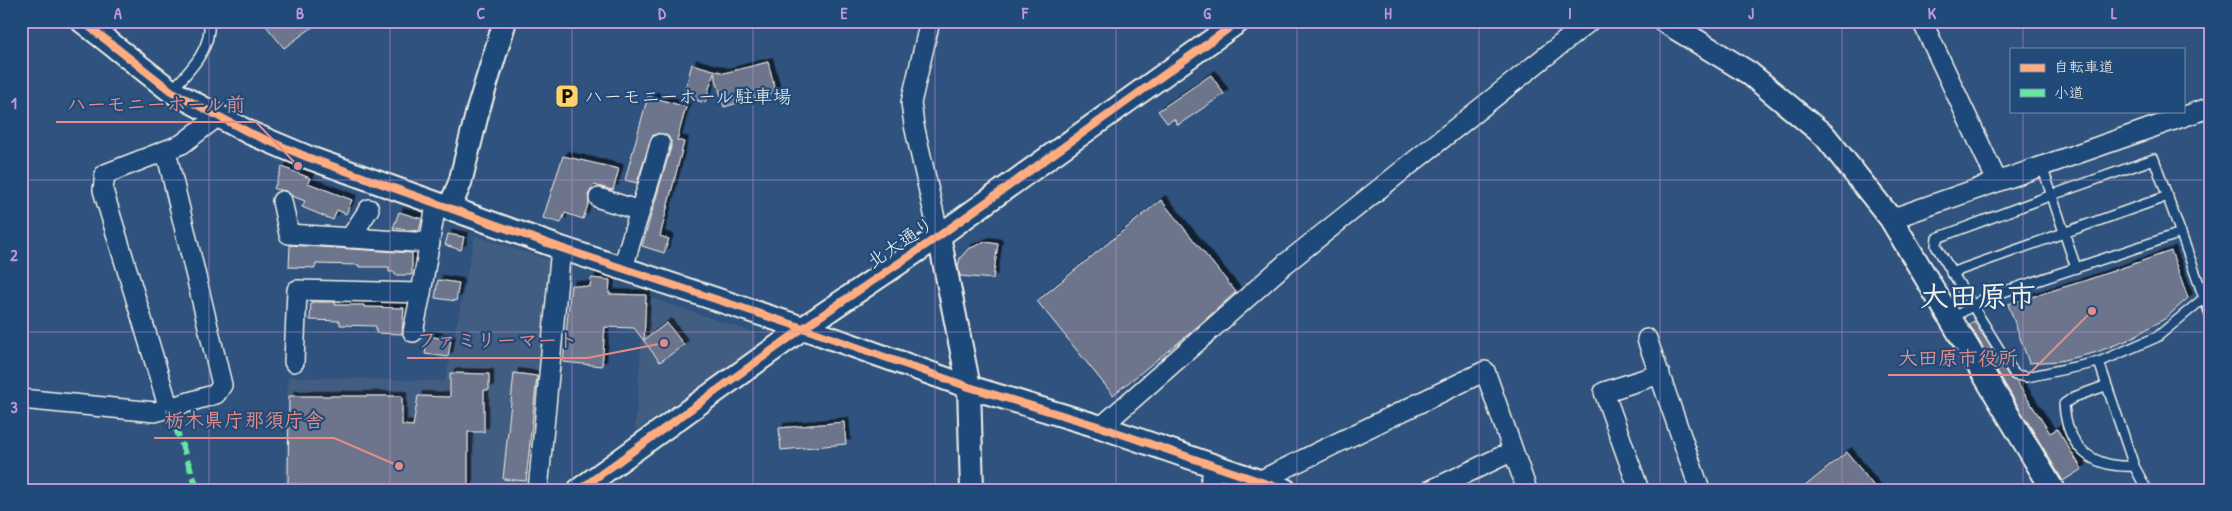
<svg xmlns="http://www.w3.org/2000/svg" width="2232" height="511" font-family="'Patrick Hand','Klee One',sans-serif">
  <defs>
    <filter id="shadow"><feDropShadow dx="4.5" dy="-4.5" stdDeviation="0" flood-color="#0009"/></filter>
  </defs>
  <rect width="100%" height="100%" fill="#2f537e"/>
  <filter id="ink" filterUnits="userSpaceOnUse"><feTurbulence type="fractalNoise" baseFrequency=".02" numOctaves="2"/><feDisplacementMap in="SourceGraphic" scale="10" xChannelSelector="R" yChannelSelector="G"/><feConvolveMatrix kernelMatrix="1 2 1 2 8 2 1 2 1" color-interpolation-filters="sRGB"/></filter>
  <g filter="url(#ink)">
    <!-- built -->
    <g fill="#425d82">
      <polygon points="475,236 550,260 529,490 285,490 288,377 445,381"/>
      <polygon points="645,296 755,333 755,349 635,431"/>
    </g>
    <!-- building -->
    <g fill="#6d758d" stroke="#f4f1e8" filter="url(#shadow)">
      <polygon points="262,21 321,21 284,48"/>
      <polygon points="768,62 776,92 724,107 714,72 705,103 683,96 692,64 724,73"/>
      <polygon points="1211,75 1224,94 1178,125 1174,119 1167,123 1158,111"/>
      <polygon points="648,96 686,107 677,140 684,142 660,236 669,239 664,253 642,246 671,147 671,141 668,136 658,133 652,136 637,183 625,180"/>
      <polygon points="563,156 619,169 613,190 594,185 588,195 589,202 583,219 565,213 561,223 543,218"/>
      <polygon points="282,167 310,178 308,183 352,200 346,214 337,210 333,220 302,207 305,201 292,196 286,191 274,189"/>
      <polygon points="1161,200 1236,292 1189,334 1113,395 1037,301"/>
      <polygon points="399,212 422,219 419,231 393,228"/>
      <polygon points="448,234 464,237 461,250 445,245"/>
      <polygon points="985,242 998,244 993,279 960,276 958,266 960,258 968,249"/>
      <polygon points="290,245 412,253 412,275 395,275 395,272 389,272 389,267 359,267 359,265 316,264 315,268 289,267"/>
      <polygon points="2171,251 2188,298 2166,318 2128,340 2094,353 2059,361 2029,363 2008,304 2084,281"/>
      <polygon points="591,278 610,280 609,294 646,295 644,340 667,323 684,345 660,362 634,328 605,327 602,366 563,362 571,285 590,287"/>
      <polygon points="438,280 459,283 456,301 435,298"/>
      <polygon points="311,302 335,302 335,305 364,305 364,307 404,308 402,334 376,333 376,326 340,325 340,321 310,320"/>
      <polygon points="1974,321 2010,378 2016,381 2050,433 2057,429 2082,469 2063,481 1969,324"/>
      <polygon points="428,336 451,340 448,357 425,354"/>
      <polygon points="450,373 489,374 489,390 484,390 484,432 468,432 468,490 299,490 299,484 288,484 289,396 402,396 402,425 413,426 418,396 450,397"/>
      <polygon points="514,373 537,376 526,481 503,479"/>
      <polygon points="844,422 846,444 781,450 779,428"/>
      <polygon points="1847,452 1877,490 1800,490"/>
    </g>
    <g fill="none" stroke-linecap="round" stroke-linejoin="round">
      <!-- service casing -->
      <g stroke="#f4f1e8" stroke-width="12">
        <g id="service">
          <path d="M171 91C189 71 212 50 209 21"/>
          <polyline points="2042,166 2076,268"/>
          <polyline points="1951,273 2168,196"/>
          <polyline points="2204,298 2157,337 2099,362 2027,377 2015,375 1936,246 1937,238 2052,195 2154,159 2211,317"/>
          <polyline points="1951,319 1985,298 2181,233"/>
          <polyline points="2099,362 2134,466 2147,490"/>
          <path d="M2105 386 2074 397 2064 404C2067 448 2091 468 2134 466"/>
        </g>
      </g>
      <!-- minor casing -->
      <g stroke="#f4f1e8" stroke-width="22">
        <g id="minor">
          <polyline points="930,21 911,103 914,125 939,236"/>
          <polyline points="1922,21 1997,181"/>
          <polyline points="599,198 640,211"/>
          <polyline points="282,201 289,234 430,243"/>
          <polyline points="1891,219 2211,107"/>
          <polyline points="350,238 369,209"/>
          <path d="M623 269C634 226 649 186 660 144"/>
          <polyline points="413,332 421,293"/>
          <polyline points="1647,339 1700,490"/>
          <polyline points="294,362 297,290 421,293 436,204"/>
          <polyline points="21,399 155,412 216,394 222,385 166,151"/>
          <polyline points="169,409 103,190 105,174 182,144 217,117"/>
          <polyline points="1101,427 1285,264 1590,21"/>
          <polyline points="1259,481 1485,371 1527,490"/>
          <polyline points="538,490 561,248"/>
          <polyline points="1208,490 1215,466"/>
          <polyline points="1431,490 1513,451"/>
          <polyline points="1639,490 1604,392 1660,374"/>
        </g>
      </g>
      <!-- tertiary casing -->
      <g stroke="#f4f1e8" stroke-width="26">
        <g id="tertiary">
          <polyline points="82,21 171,91 250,133 307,157 561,248 803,328 969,387 1101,427 1285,490"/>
          <polyline points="1664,21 1749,73 1825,136 1891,219 2053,490"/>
          <polyline points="449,209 460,183 478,110 505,21"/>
          <polyline points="939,236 969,387 972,490"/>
          <polyline points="579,490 803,328 939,236 1239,21"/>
        </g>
      </g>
      <!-- service -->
      <use href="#service" stroke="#1f4a7a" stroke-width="9"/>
      <!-- minor -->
      <use href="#minor" stroke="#1f4a7a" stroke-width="19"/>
      <!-- tertiary -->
      <use href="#tertiary" stroke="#1f4a7a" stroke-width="22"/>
      <!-- quiet -->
      <polyline stroke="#66e7a1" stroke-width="6" stroke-dasharray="12 6" stroke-linecap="butt" points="169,409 198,490"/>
      <!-- cycleway casing -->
      <g stroke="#1f4a7a" stroke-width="11">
        <g id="cycleway">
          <polyline points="82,21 171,91 250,133 307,157 561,248 803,328 969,387 1101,427 1285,490"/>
          <polyline points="579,490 803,328 939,236 1239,21"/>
        </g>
      </g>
      <!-- cycleway -->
      <use href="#cycleway" stroke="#ffac80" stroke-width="8"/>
    </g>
  </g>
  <!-- grid -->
  <path fill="none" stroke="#be98d6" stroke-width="1" stroke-opacity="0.55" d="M209 21V490M390 21V490M572 21V490M753 21V490M935 21V490M1116 21V490M1297 21V490M1479 21V490M1660 21V490M1842 21V490M2023 21V49M2023 111V490M21 180H2211M21 332H2211"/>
  <!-- icons -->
  <defs>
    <g id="parking-square" transform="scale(1.25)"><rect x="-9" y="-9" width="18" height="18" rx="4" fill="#ffd166" stroke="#1f4a7a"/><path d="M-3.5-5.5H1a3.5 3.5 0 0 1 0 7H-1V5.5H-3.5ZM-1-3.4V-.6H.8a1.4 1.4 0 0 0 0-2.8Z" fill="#111"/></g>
  </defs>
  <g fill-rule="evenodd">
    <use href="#parking-square" x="567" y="96"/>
  </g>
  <g text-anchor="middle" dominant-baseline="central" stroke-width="4.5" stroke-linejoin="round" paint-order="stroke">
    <!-- poi labels -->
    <g font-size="19" fill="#f4f1e8" stroke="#1f4a7a" text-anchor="start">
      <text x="584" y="96">ハーモニーホール駐車場</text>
    </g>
    <!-- street labels -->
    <g font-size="19" fill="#f4f1e8" stroke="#1f4a7a">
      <text transform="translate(900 242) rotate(-34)">北大通り</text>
    </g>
    <!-- town labels -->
    <g font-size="29" font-weight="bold" fill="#f4f1e8" stroke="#1f4a7a">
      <text x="1978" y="295">大田原市</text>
    </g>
  </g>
  <!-- callouts -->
  <path fill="none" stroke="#e58c88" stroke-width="2" d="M298 166L256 122H56M664 343L587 358H407M2092 311L2028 375H1888M399 466L334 438H154"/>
  <g fill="#e58c88" stroke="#1f4a7a" stroke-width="2">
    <circle cx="298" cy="166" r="5"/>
    <circle cx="664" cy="343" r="5"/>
    <circle cx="2092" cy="311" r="5"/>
    <circle cx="399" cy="466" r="5"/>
  </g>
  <g font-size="20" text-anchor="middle" font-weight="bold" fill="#e58c88" stroke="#1f4a7a" stroke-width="4.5" stroke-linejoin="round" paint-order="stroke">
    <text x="156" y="111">ハーモニーホール前</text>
    <text x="497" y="347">ファミリーマート</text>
    <text x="1958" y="365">大田原市役所</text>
    <text x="244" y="427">栃木県庁那須庁舎</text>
  </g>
  <!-- margin -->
  <rect width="2232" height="511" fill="none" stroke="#1f4a7a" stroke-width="55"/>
  <!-- legend -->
  <rect x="2010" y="48" width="175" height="65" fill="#1f4a7a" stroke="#748da6"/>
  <rect x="2020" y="64" width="25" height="8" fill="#ffac80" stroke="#748da6"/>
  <text x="2054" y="72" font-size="15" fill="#f4f1e8">自転車道</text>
  <rect x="2020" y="89" width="25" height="8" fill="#66e7a1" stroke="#748da6"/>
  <text x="2054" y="98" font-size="15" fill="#f4f1e8">小道</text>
  <rect x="28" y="28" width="2176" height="456" fill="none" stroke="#be98d6" stroke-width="2"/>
  <g font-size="16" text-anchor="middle" font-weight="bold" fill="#be98d6">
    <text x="118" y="19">A</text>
    <text x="300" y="19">B</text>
    <text x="481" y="19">C</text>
    <text x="662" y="19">D</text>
    <text x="844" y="19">E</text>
    <text x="1025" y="19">F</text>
    <text x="1207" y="19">G</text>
    <text x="1388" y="19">H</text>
    <text x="1570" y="19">I</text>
    <text x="1751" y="19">J</text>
    <text x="1932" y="19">K</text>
    <text x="2114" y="19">L</text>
    <text x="14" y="109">1</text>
    <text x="14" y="261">2</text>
    <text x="14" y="413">3</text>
  </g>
</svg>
